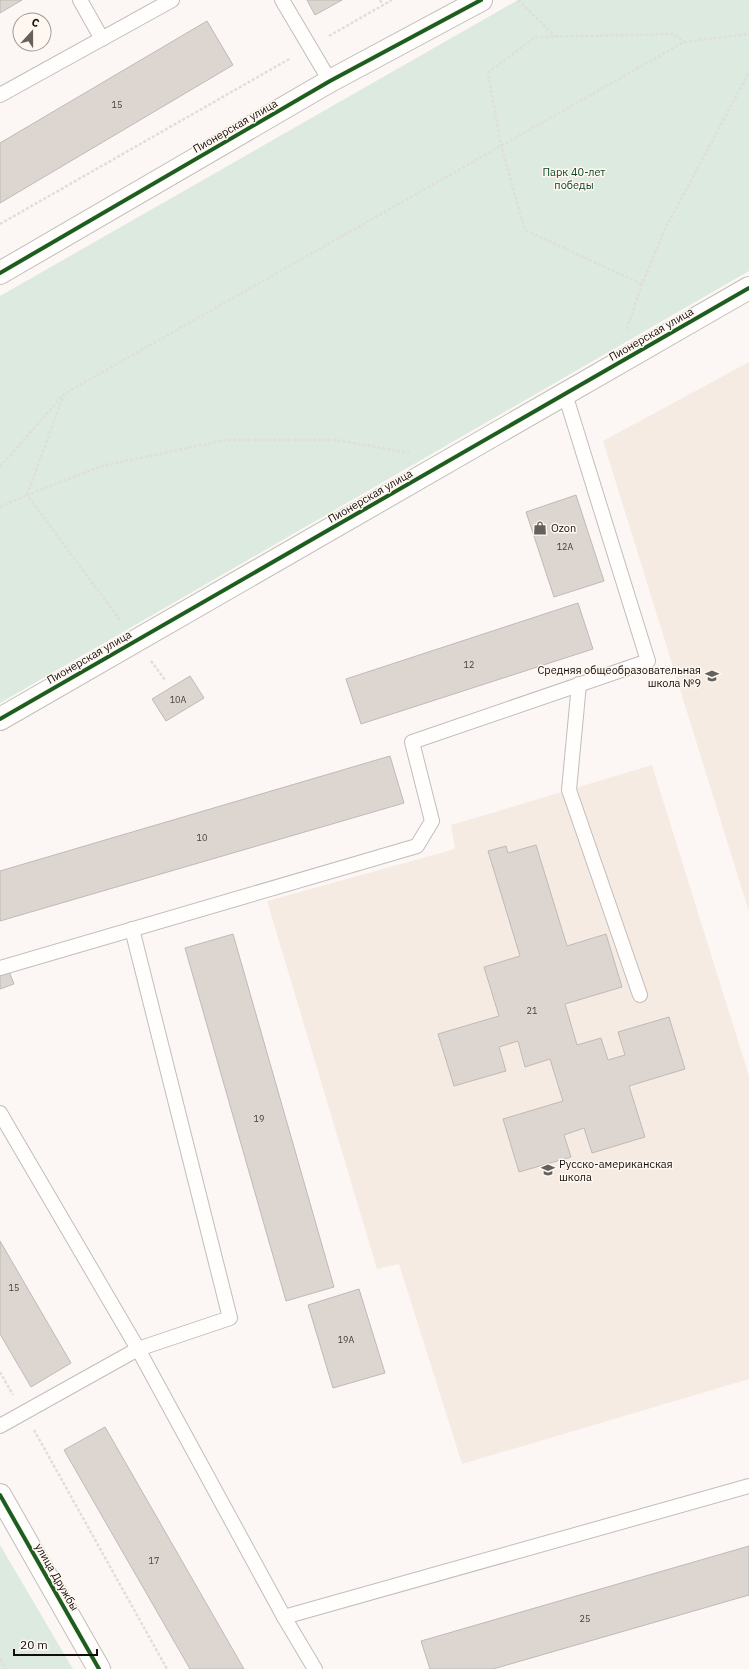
<svg xmlns="http://www.w3.org/2000/svg" width="749" height="1669" font-family="'IBM Plex Sans',sans-serif">
  <rect width="100%" height="100%" fill="#fcf7f4"/>
  <!-- built -->
  <g fill="#f6ebe3">
    <polygon points="749,362 749,912 603,441"/>
    <polygon points="652,765 749,1076 749,1379 462,1464 399,1264 377,1269 267,901 455,849 451,825"/>
  </g>
  <!-- green -->
  <g fill="#ddeadf">
    <polygon points="518,0 749,0 749,271 0,703 0,296"/>
    <polygon points="0,1545 73,1669 0,1669"/>
  </g>
  <!-- building -->
  <g fill="#ddd5cf" stroke="#bebab8">
    <polygon points="0,0 22,0 0,13"/>
    <polygon points="307,0 342,0 315,15"/>
    <polygon points="207,21 233,65 0,203 0,143"/>
    <polygon points="576,495 604,581 554,597 526,512"/>
    <polygon points="578,603 593,649 361,724 346,679"/>
    <polygon points="190,676 204,698 166,721 152,699"/>
    <polygon points="390,756 404,803 0,921 0,871"/>
    <polygon points="536,845 567,946 606,934 622,987 565,1004 577,1045 601,1038 608,1060 625,1055 618,1032 669,1017 685,1069 629,1086 645,1137 592,1153 584,1128 564,1135 571,1157 519,1172 503,1119 563,1101 550,1059 525,1067 518,1041 499,1047 506,1071 454,1086 438,1034 499,1016 484,967 520,956 488,851 506,846 508,853"/>
    <polygon points="233,934 334,1287 286,1301 185,948"/>
    <polygon points="8,969 14,984 0,989 0,972"/>
    <polygon points="0,1241 71,1363 31,1387 0,1334"/>
    <polygon points="359,1289 385,1373 333,1388 308,1305"/>
    <polygon points="105,1427 244,1669 190,1669 64,1450"/>
    <polygon points="749,1546 749,1595 493,1669 430,1669 421,1641"/>
  </g>
  <g fill="none" stroke-linecap="round" stroke-linejoin="round">
    <!-- service casing -->
    <g stroke="#c1bdba" stroke-width="16">
      <g id="service">
        <polyline points="80,0 102,39"/>
        <polyline points="282,0 330,81"/>
        <polyline points="0,95 172,0"/>
        <polyline points="579,684 569,790 640,995"/>
        <polyline points="0,968 417,846 432,821 412,742 648,661 565,394"/>
        <polyline points="0,1113 138,1349 284,1617 315,1669"/>
        <polyline points="0,1426 138,1349 230,1318 132,929"/>
        <polyline points="284,1617 749,1486"/>
      </g>
    </g>
    <!-- minor casing -->
    <g stroke="#c1bdba" stroke-width="24">
      <g id="minor">
        <polyline points="0,273 330,81 481,0"/>
        <polyline points="0,719 749,288"/>
        <polyline points="0,1495 99,1669"/>
      </g>
    </g>
    <!-- path -->
    <g stroke="#dfdedd" stroke-width="2.5" stroke-dasharray="3 2" stroke-linecap="butt">
      <polyline points="380,0 383,5"/>
      <polyline points="518,0 555,36"/>
      <polyline points="329,36 392,0"/>
      <polyline points="0,224 291,58"/>
      <polyline points="642,284 525,230 501,146 488,73 535,37 674,34 684,42"/>
      <polyline points="627,329 642,284 665,229 749,72"/>
      <polyline points="0,467 64,394 684,42 749,34"/>
      <polyline points="0,507 27,495 63,397"/>
      <polyline points="120,620 27,495 102,466 225,440 337,440 409,453"/>
      <polyline points="151,661 165,680"/>
      <polyline points="0,1372 13,1395"/>
      <polyline points="34,1430 167,1669"/>
      <polyline points="0,1659 6,1669"/>
    </g>
    <!-- service -->
    <use href="#service" stroke="#fffefd" stroke-width="14"/>
    <!-- minor -->
    <use href="#minor" stroke="#fffefd" stroke-width="22"/>
    <!-- cycleway casing -->
    <g stroke="#fff7f0" stroke-width="6">
      <g id="cycleway">
        <polyline points="0,273 330,81 481,0"/>
        <polyline points="0,719 749,288"/>
        <polyline points="0,1495 99,1669"/>
      </g>
    </g>
    <!-- cycleway -->
    <use href="#cycleway" stroke="#1b5e20" stroke-width="4"/>
  </g>
  <!-- icons -->
  <defs>
    <g id="shop-bare" transform="scale(1.08)"><path d="M-5-2.5h2.3a2.7 3.5 0 0 1 5.4 0H5L5.5 6h-11ZM-1.5-2.5h3a1.5 2.3 0 0 0-3 0Z" fill="#63605d" stroke="#fff7f0" stroke-width="2.5" paint-order="stroke"/></g>
    <g id="school-bare" transform="scale(1.08)"><path d="M0-5L7-2L0 1L-7-2ZM-4 1L0 2.5L4 1V4Q0 6-4 4Z" fill="#63605d" stroke="#fff7f0" stroke-width="2.5" paint-order="stroke"/></g>
  </defs>
  <g fill-rule="evenodd">
    <use href="#shop-bare" x="540" y="528"/>
    <use href="#school-bare" x="712" y="676"/>
    <use href="#school-bare" x="548" y="1170"/>
  </g>
  <g text-anchor="middle" dominant-baseline="central" stroke-width="3" stroke-linejoin="round" paint-order="stroke">
    <!-- number labels -->
    <g font-size="9" fill="#44403d">
      <text x="117" y="104">15</text>
      <text x="565" y="546">12А</text>
      <text x="469" y="664">12</text>
      <text x="178" y="699">10А</text>
      <text x="202" y="837">10</text>
      <text x="532" y="1010">21</text>
      <text x="259" y="1118">19</text>
      <text x="14" y="1287">15</text>
      <text x="346" y="1339">19А</text>
      <text x="154" y="1560">17</text>
      <text x="585" y="1618">25</text>
    </g>
    <!-- street labels -->
    <g font-size="11" fill="#110e0c" stroke="#fff7f0">
      <text transform="translate(235 126) rotate(-30)">Пионерская улица</text>
      <text transform="translate(651 334) rotate(-30)">Пионерская улица</text>
      <text transform="translate(370 496) rotate(-30)">Пионерская улица</text>
      <text transform="translate(89 657) rotate(-30)">Пионерская улица</text>
      <text transform="translate(57 1577) rotate(60)">улица Дружбы</text>
    </g>
    <!-- park labels -->
    <g font-size="11" fill="#09462a" stroke="#fff7f0">
      <text x="574" y="172">Парк 40-лет<tspan x="574" dy="13">победы</tspan></text>
    </g>
    <!-- poi labels -->
    <g font-size="11" fill="#110e0c" stroke="#fff7f0" text-anchor="start">
      <text x="551" y="528">Ozon</text>
      <text x="701" y="670" text-anchor="end">Средняя общеобразовательная<tspan x="701" dy="13">школа №9</tspan></text>
      <text x="559" y="1164">Русско-американская<tspan x="559" dy="13">школа</tspan></text>
    </g>
  </g>
  <!-- north arrow -->
  <g transform="translate(32 32) rotate(21)"><circle r="19" fill="#fff7f0" stroke="#a09a95"/>
  <path d="M0-3L7 15L0 10L-7 15Z" fill="#63605d"/>
  <text y="-6" font-size="11" font-weight="bold" text-anchor="middle" fill="#110e0c">С</text>
  </g>
  <!-- scale -->
  <path d="M14 1649v6h83v-6" fill="none" stroke="#110e0c" stroke-width="2"/>
  <text x="20" y="1649" font-size="12" fill="#110e0c" stroke="#fff7f0" stroke-width="3" paint-order="stroke">20 m</text>
</svg>
